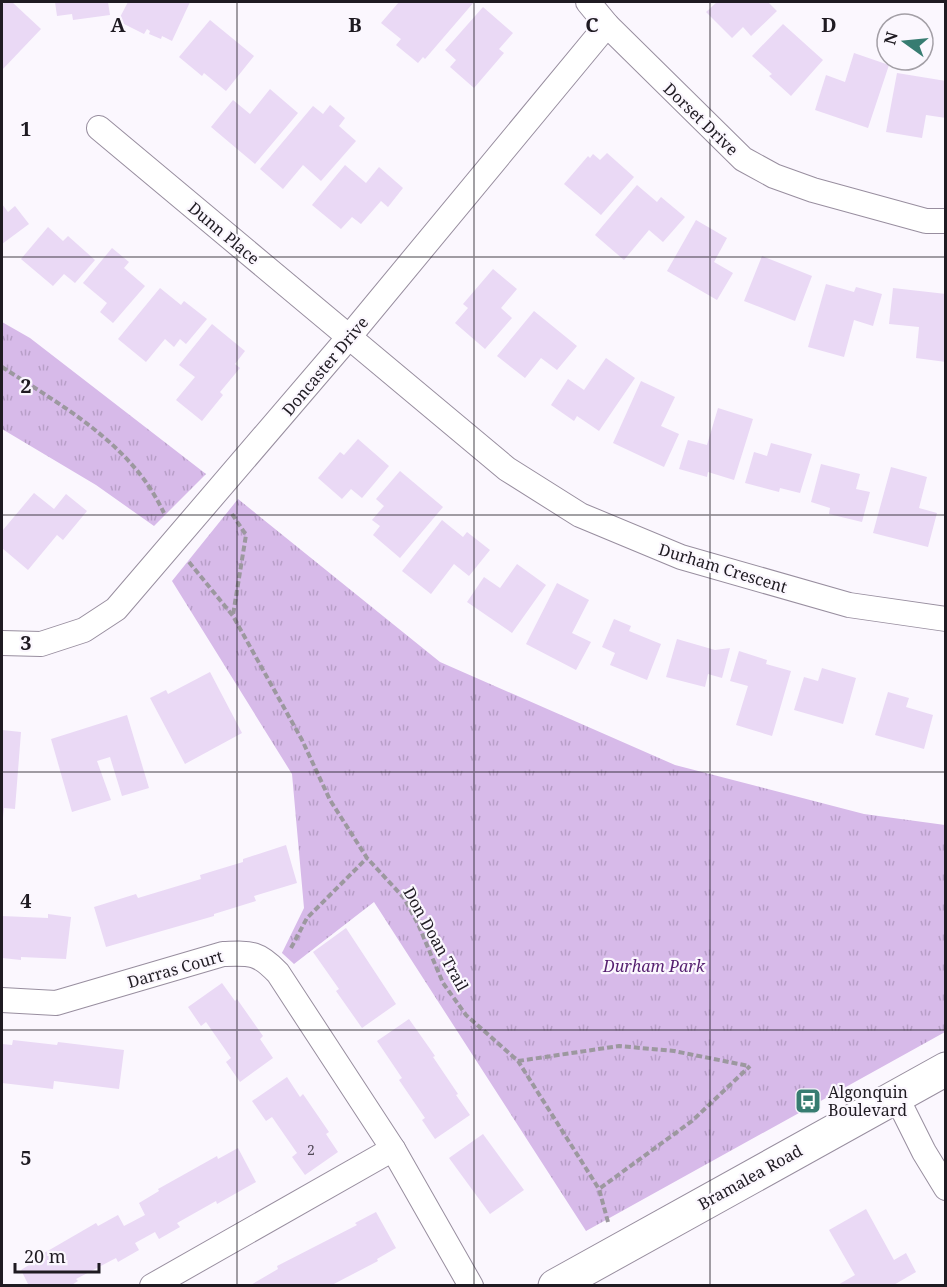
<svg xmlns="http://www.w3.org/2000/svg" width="947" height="1287" font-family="'Noto Serif',serif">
  <defs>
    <pattern id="grass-tufts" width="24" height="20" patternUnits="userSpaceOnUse" patternTransform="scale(1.5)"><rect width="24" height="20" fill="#d7bae9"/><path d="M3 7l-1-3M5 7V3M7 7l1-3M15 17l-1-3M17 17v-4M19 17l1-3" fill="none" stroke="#b89fc8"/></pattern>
  </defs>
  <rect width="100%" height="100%" fill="#fbf7fe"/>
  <!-- grass -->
  <g fill="url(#grass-tufts)">
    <polygon points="2,322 30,338 206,474 154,526 96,485 2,429"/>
    <polygon points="238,499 440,662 675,765 864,814 945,825 945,1032 586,1231 374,902 294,964 282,953 304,908 292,774 172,581"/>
  </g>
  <!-- building -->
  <g fill="#ead9f5">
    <polygon points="5,2 12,2 41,29 2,70 2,5"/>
    <polygon points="55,2 108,2 110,15 73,20 72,14 57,16"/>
    <polygon points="128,2 190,2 172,41 162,36 161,39 149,34 150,31 147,29 144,34 118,21"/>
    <polygon points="399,2 474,2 425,59 423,57 418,63 396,45 401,39 381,23"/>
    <polygon points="717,2 768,2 777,11 751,36 743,27 732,38 706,12"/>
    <polygon points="483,7 513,33 499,49 504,53 474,88 450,67 456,60 445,50"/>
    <polygon points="210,20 254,56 226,91 204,73 202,76 179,57"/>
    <polygon points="783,24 823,60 791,96 769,76 772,74 752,56"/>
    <polygon points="854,53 889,65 868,128 815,110 826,75 845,82"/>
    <polygon points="897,73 946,81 946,118 926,115 922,138 886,132"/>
    <polygon points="270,89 298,113 255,164 211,127 233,100 250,114"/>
    <polygon points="330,105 345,118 339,126 356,141 321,181 303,165 283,189 260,169 313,106 323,114"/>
    <polygon points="607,153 634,177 601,215 564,184 588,156 590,158 593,154 600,160"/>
    <polygon points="345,165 366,183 379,167 403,188 388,207 381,201 361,224 352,217 341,229 312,205"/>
    <polygon points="637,185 657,202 661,197 685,217 663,242 649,230 624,260 595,235"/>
    <polygon points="2,204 8,212 15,206 29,224 2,244"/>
    <polygon points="696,220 727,238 714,262 733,273 717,300 667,271"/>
    <polygon points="48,227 63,241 68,236 95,260 75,283 64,274 53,286 21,259"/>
    <polygon points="112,248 129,262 124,268 145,286 113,323 100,312 107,303 83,283"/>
    <polygon points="762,256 812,276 795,321 744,301"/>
    <polygon points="493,269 517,289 501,308 512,318 485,349 455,323 468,308 463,304"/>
    <polygon points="826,284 854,292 856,287 882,294 873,326 854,320 844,357 808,347"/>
    <polygon points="160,288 181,305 184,301 207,319 186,344 180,339 174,347 165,339 146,362 118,339"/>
    <polygon points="893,288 946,294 946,362 916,358 919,327 889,324"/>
    <polygon points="534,311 577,346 557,370 541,358 525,378 497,356"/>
    <polygon points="212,324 245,351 235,364 240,368 220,392 223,395 202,421 176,400 195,377 179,365"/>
    <polygon points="606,358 635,378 599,431 577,416 574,421 551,405 568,379 584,390"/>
    <polygon points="641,381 675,397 661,426 679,434 664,467 613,443"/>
    <polygon points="718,408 753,419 734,480 708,472 707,477 679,469 688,440 707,445"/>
    <polygon points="358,439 389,466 362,498 351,489 342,499 318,478 340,452 344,455"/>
    <polygon points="771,443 812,454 800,493 780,488 779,492 745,483 754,452 767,456"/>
    <polygon points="821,464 860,474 856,489 870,492 862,522 829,514 830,508 811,502"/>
    <polygon points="891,467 927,477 919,508 937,513 928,547 873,533"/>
    <polygon points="400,471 443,507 400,558 373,535 380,526 372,520 384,506 376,499"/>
    <polygon points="34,493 54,509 66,494 87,511 63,540 57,535 28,570 2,548 2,529 3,530"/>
    <polygon points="442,520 463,537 467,532 490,550 469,576 454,564 431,594 402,571"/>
    <polygon points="517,564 546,585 512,633 467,602 484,577 500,588"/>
    <polygon points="557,583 589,600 572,633 591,642 576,670 526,644"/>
    <polygon points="614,619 631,626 629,631 661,644 647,680 610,665 615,653 602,647"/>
    <polygon points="677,639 715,650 730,648 722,678 708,674 705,687 666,677"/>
    <polygon points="739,651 767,660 766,664 791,671 772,736 736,725 748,686 730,681"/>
    <polygon points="822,668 856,678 843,724 794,710 804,677 818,681"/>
    <polygon points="210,672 242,733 185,764 150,698 166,690 168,694"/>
    <polygon points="888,692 909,698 906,707 933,715 924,749 875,735"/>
    <polygon points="127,715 149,788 122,796 110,757 97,761 111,800 72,812 51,739"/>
    <polygon points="2,730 21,732 15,809 4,808 3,818 2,818"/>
    <polygon points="286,845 297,883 254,896 256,901 214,914 214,916 106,947 94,907 136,894 138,898 201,879 200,875 243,862 243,859"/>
    <polygon points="48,914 71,917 66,959 21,957 21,960 2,958 2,916 48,918"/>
    <polygon points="346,928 396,1004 362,1028 336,991 339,989 313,952"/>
    <polygon points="222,983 235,1001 237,999 263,1036 260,1039 273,1058 240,1082 226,1062 231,1058 206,1022 201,1026 188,1007"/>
    <polygon points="409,1019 435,1056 433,1057 458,1094 456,1095 470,1115 435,1139 422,1120 425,1118 399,1080 402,1078 377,1041"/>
    <polygon points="13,1040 57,1045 58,1042 124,1050 119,1089 54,1081 53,1089 2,1083 2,1044 12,1045"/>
    <polygon points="287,1077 300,1097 303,1094 329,1132 326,1134 338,1152 305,1175 292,1157 297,1153 272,1117 266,1121 252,1101"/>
    <polygon points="483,1134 524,1190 490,1214 449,1158"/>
    <polygon points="238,1148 256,1182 217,1204 216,1201 177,1223 180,1227 159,1239 155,1232 135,1243 139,1250 118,1262 116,1258 76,1279 78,1281 70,1286 29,1286 21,1270 40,1258 39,1256 96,1223 98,1226 118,1215 124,1226 145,1215 139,1203 159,1191 158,1189 217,1156 218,1159"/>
    <polygon points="866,1209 894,1260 906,1253 916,1272 892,1286 836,1286 855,1275 829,1230"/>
    <polygon points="376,1212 396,1248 377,1259 378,1261 330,1286 249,1286 278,1269 277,1266 357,1225 355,1223"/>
  </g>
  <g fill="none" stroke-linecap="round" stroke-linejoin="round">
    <!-- street casing -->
    <g stroke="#988e9f" stroke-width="26">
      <g id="street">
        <polyline points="588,2 607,25 743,159 774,176 813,190 926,221 946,221"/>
        <polyline points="99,128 507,469 580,515 681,557 849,605 946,619"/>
        <polyline points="2,643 41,644 84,630 116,609 349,337 607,25"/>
        <path d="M2 1000 56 1003 223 954C251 953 258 952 278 973L393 1149 471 1286"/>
        <polyline points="896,1096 924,1152 946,1188"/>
        <polyline points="152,1286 393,1149"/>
      </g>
    </g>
    <!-- secondary casing -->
    <g stroke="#988e9f" stroke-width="35">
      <polyline id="secondary" points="555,1286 946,1069"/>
    </g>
    <!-- path -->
    <g stroke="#9c989f" stroke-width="4" stroke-dasharray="6 3" stroke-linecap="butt">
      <path d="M2 367C53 400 112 433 148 485 154 494 159 503 164 513"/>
      <polyline points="232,514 246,535 233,615"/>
      <polyline points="189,562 233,616 302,740 330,800 367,858 404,898 418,924 443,983 466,1015 518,1061 599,1189"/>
      <polyline points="291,948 307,918 367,858"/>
      <polyline points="518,1061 619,1046 674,1051 749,1066"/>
      <polyline points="608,1222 599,1189 692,1121 750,1066"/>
    </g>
    <!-- street -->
    <use href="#street" stroke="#fff" stroke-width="24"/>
    <!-- secondary -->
    <use href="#secondary" stroke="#fff" stroke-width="33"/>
  </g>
  <!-- grid -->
  <path fill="none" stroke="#1f1b22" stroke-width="1.5" stroke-opacity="0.55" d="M237 2V1286M474 2V1286M710 2V1286M2 257H946M2 515H946M2 772H946M2 1030H946"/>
  <!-- icons -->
  <defs>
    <g id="bus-square" transform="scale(1.35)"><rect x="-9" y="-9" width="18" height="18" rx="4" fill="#377c71" stroke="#fbf7fe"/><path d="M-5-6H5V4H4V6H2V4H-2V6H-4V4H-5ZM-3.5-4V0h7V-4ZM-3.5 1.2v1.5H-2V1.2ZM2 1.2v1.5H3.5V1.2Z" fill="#fff"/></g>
  </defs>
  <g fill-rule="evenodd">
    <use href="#bus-square" x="808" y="1101"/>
  </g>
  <g text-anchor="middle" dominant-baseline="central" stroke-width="4.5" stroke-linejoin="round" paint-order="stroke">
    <!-- number labels -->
    <g font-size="14" fill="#524a57">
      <text x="311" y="1149">2</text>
    </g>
    <!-- street labels -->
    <g font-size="16" fill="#1f1b22" stroke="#fbf7fe">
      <text transform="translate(701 119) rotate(44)">Dorset Drive</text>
      <text transform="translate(224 233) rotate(40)">Dunn Place</text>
      <text transform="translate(325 366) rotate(-50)">Doncaster Drive</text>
      <text transform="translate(723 568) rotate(17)">Durham Crescent</text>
      <text transform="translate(436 939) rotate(61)">Don Doan Trail</text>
      <text transform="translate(175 969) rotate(-16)">Darras Court</text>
      <text transform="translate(750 1177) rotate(-29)">Bramalea Road</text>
    </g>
    <!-- park labels -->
    <g font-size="16" font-style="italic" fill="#551f6f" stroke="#fbf7fe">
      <text x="654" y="966">Durham Park</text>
    </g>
    <!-- poi labels -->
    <g font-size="16" fill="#1f1b22" stroke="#fbf7fe" text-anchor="start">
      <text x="828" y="1092">Algonquin<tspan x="828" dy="18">Boulevard</tspan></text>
    </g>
  </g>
  <g font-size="20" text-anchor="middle" font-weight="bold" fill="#1f1b22" stroke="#fbf7fe" stroke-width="4.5" stroke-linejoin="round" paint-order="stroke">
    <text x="118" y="32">A</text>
    <text x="355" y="32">B</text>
    <text x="592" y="32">C</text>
    <text x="829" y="32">D</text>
    <text x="26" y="136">1</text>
    <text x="26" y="393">2</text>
    <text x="26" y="650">3</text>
    <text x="26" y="908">4</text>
    <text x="26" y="1165">5</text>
  </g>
  <!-- border -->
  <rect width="947" height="1287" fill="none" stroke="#1f1b22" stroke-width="6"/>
  <!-- north arrow -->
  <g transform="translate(905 42) rotate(285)"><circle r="28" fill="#fbf7fe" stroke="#a39fa6" stroke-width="1.5"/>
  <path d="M0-4.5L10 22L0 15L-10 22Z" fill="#377c71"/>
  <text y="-9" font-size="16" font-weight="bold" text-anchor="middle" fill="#1f1b22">N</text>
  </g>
  <!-- scale -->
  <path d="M15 1263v9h84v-9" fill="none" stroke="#1f1b22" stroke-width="3"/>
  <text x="24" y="1263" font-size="18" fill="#1f1b22" stroke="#fbf7fe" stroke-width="4.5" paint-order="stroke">20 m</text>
</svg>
